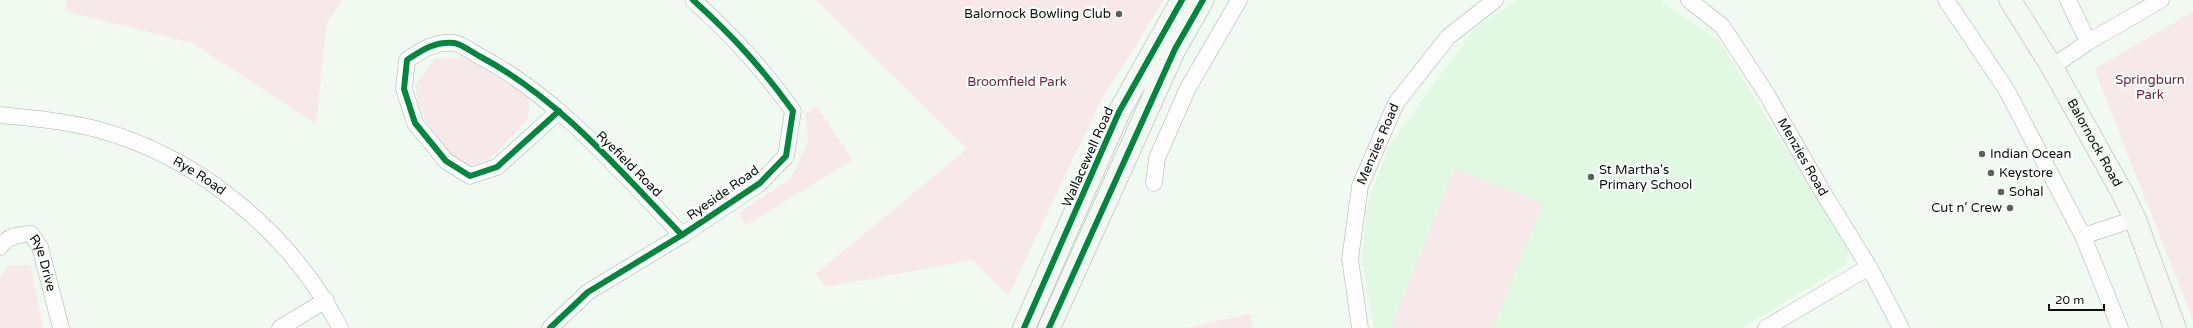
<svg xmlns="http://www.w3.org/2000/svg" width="2193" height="328" font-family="'Varela Round',sans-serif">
  <rect width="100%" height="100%" fill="#f0faf0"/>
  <!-- built -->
  <polygon fill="#e1f9e3" points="1518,0 1660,0 1719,41 1849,250 1846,265 1742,328 1374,328 1362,260 1366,208 1389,146 1475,28"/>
  <!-- green -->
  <g fill="#f7e8ea">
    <polygon points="67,0 343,0 327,22 316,124 192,43 65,11"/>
    <polygon points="816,0 1164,0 1100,102 1008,296 973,260 826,287 816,274 967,149"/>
    <polygon points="2193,12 2193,320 2096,73 2097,72 2096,68"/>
    <polygon points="464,57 529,97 528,119 489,160 469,165 450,157 420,111 415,85 434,59"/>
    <polygon points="817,106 853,160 746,225 739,213 791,178 808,142 805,114"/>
    <polygon points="1455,168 1543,203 1493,328 1391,328"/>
    <polygon points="8,265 31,265 43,328 0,328 0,277"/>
    <polygon points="1250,314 1253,328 1186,328"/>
  </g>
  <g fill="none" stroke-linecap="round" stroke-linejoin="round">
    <!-- street casing -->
    <g stroke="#a7b1a8" stroke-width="17">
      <g id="street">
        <path id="s1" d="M1689 0 1722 26 1766 93 1822 191 1869 267 1901 328"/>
        <polyline points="1946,0 2006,89 2083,236 2120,328"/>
        <polyline points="2068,0 2088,42"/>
        <polyline points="2052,67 2088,42 2161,0"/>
        <path d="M559 111 497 167 470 176 446 161 415 123 404 89 407 60C422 50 435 41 454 43 462 44 473 53 481 57 560 99 620 171 682 235"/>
        <path id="s2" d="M0 115C32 118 64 121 96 129 198 156 292 234 340 328"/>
        <polyline points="1154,183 1157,158 1188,88 1239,0"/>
        <polyline points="2083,236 2135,219"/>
        <path id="s3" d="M0 247C7 236 19 234 31 234L40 247 61 328"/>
        <polyline points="280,328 326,300"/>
        <path d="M550 328 588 292 682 235 760 183 786 156 793 111C762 68 733 36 693 0"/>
        <path id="s4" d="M1360 328 1350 259 1360 186 1396 103 1448 37 1495 0"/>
        <polyline points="1766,328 1869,267"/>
      </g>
    </g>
    <!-- secondary casing -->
    <g stroke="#a7b1a8" stroke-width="23">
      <g id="secondary">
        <path id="s5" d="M2010 0 2052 67 2123 194 2135 219 2175 328"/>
        <polyline points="1024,328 1119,112 1182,0"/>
        <polyline points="1049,328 1175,49 1203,0"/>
      </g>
    </g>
    <!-- street -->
    <use href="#street" stroke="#fdfefd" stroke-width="16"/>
    <!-- secondary -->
    <use href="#secondary" stroke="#f3f8f3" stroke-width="22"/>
    <!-- cycleway casing -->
    <g stroke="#fff" stroke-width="8">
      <g id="cycleway">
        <path d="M559 111 497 167 470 176 446 161 415 123 404 89 407 60C422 50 435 41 454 43 462 44 473 53 481 57 560 99 620 171 682 235"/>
        <path d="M550 328 588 292 682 235 760 183 786 156 793 111C762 68 733 36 693 0"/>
        <polyline points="1024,328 1119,112 1182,0"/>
        <polyline points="1049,328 1175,49 1203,0"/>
      </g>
    </g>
    <!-- cycleway -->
    <use href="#cycleway" stroke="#00873e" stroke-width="6"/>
  </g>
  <!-- markers -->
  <g fill="#59635a" stroke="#fff" stroke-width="1.5">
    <circle cx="1119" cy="14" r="4"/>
    <circle cx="1982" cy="154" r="4"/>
    <circle cx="1991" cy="173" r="4"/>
    <circle cx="1591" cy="177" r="4"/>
    <circle cx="2001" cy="192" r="4"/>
    <circle cx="2010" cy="208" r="4"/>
  </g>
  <g text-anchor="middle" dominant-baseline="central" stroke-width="4" stroke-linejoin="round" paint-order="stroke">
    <!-- poi labels -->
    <g font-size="13" fill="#071209" stroke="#fff" text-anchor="start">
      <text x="1111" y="14" text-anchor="end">Balornock Bowling Club</text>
      <text x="1990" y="154">Indian Ocean</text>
      <text x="1599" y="170">St Martha's<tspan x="1599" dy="15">Primary School</tspan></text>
      <text x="1999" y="173">Keystore</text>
      <text x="2009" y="192">Sohal</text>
      <text x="2002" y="208" text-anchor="end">Cut n' Crew</text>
    </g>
    <!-- park labels -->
    <g font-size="13" fill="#66243f" stroke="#fff">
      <text x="2150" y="80">Springburn<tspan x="2150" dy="15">Park</tspan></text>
      <text x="1017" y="82">Broomfield Park</text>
    </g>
    <!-- street labels -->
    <g font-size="13" fill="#071209" stroke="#fff">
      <text stroke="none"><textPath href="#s5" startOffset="166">Balornock Road</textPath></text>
      <text stroke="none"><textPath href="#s4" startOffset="189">Menzies Road</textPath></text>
      <text transform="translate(1088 157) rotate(-66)">Wallacewell Road</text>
      <text stroke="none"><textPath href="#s1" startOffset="196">Menzies Road</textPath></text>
      <text transform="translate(629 164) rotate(45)">Ryefield Road</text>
      <text stroke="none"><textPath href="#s2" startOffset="211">Rye Road</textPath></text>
      <text transform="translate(723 193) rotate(-35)">Ryeside Road</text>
      <text stroke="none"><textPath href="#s3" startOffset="67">Rye Drive</textPath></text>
    </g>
  </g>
  <!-- scale -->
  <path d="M2049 304v6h55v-6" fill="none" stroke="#071209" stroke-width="2"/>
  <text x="2055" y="304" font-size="12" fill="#071209" stroke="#ffffff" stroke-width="3" paint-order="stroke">20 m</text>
</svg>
